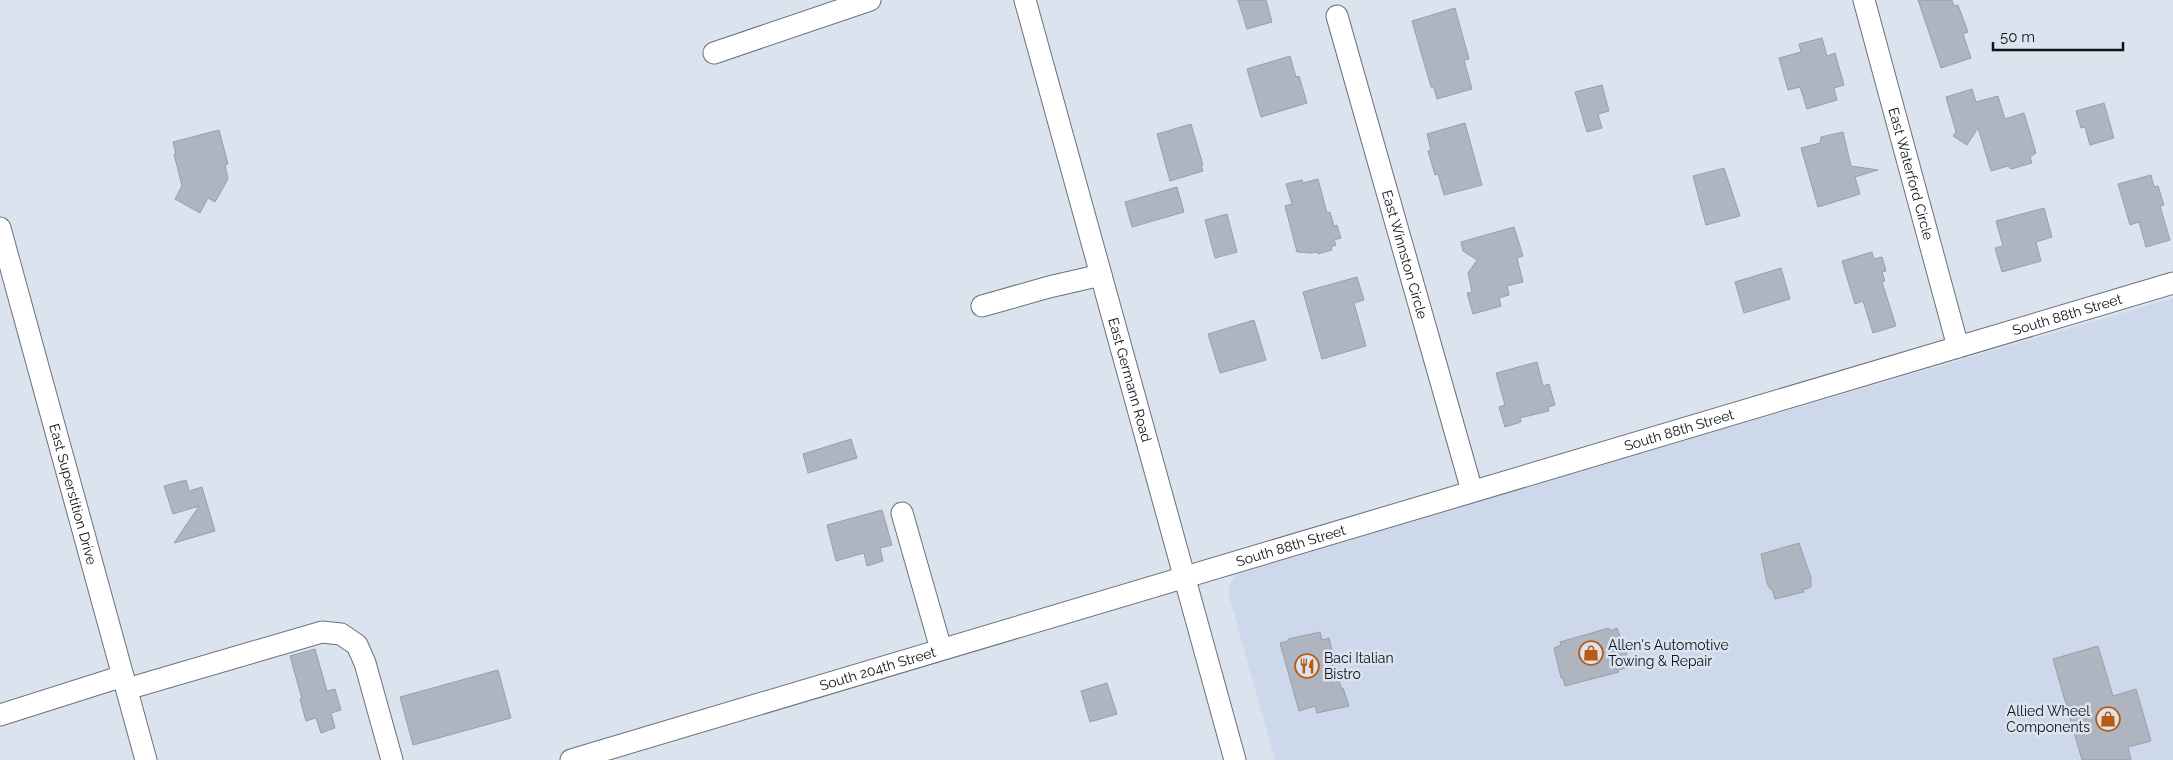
<svg xmlns="http://www.w3.org/2000/svg" width="2173" height="760" font-family="Raleway,sans-serif">
  <rect width="100%" height="100%" fill="#dbe3ef"/>
  <!-- built -->
  <polygon fill="#cdd9eb" points="2173,298 2173,760 1275,760 1228,593 1230,584 1236,574 1248,568"/>
  <!-- building -->
  <g fill="#aeb5c1" stroke="#989faa">
    <polygon points="1238,0 1266,0 1272,22 1247,29"/>
    <polygon points="1918,0 1952,0 1954,6 1958,5 1968,32 1963,34 1971,58 1941,68"/>
    <polygon points="1455,8 1469,59 1464,60 1472,89 1437,99 1434,88 1431,87 1412,21"/>
    <polygon points="1822,38 1827,56 1835,53 1844,85 1834,88 1837,100 1807,109 1800,87 1788,90 1779,58 1801,52 1799,44"/>
    <polygon points="1290,56 1296,77 1299,76 1307,103 1261,117 1247,69"/>
    <polygon points="1602,85 1609,111 1598,114 1602,128 1587,132 1575,92"/>
    <polygon points="1972,89 1976,102 1998,96 2005,119 2024,113 2036,153 2030,157 2032,163 2011,169 2008,166 1991,171 1978,128 1967,145 1953,136 1956,132 1946,97"/>
    <polygon points="2104,103 2114,138 2090,145 2085,127 2081,128 2076,111"/>
    <polygon points="1465,123 1482,185 1444,195 1438,174 1435,175 1428,151 1431,150 1427,134"/>
    <polygon points="1191,124 1203,165 1201,165 1203,171 1170,181 1157,134"/>
    <polygon points="219,130 228,164 225,165 228,179 215,202 208,198 200,213 175,199 182,186 174,154 176,154 173,142"/>
    <polygon points="1843,132 1851,166 1878,170 1855,177 1860,194 1818,207 1801,148 1820,143 1821,137"/>
    <polygon points="1724,168 1740,216 1706,225 1693,176"/>
    <polygon points="2151,175 2154,187 2158,186 2164,205 2160,206 2170,240 2146,247 2139,222 2130,225 2118,184"/>
    <polygon points="1318,179 1327,213 1330,212 1334,226 1337,225 1341,238 1334,240 1336,245 1331,247 1332,250 1318,254 1318,252 1311,253 1297,252 1285,206 1292,204 1286,184 1302,180 1303,183"/>
    <polygon points="1177,187 1184,212 1132,227 1125,202"/>
    <polygon points="2044,208 2052,237 2036,242 2041,261 2002,272 1995,248 2003,246 1996,221"/>
    <polygon points="1227,214 1237,252 1215,258 1205,220"/>
    <polygon points="1514,227 1523,256 1517,258 1523,282 1507,286 1509,295 1499,298 1501,306 1473,314 1467,293 1472,292 1468,273 1477,260 1463,251 1461,242"/>
    <polygon points="1872,252 1874,259 1882,257 1886,271 1882,272 1885,281 1882,282 1896,326 1873,333 1863,301 1855,304 1842,261"/>
    <polygon points="1781,268 1790,299 1744,313 1735,282"/>
    <polygon points="1357,277 1364,300 1354,303 1366,346 1322,359 1303,292"/>
    <polygon points="1254,320 1266,360 1220,373 1208,334"/>
    <polygon points="1537,362 1543,386 1549,384 1555,405 1548,407 1549,411 1520,418 1521,422 1505,427 1499,407 1505,405 1496,373"/>
    <polygon points="851,439 857,458 808,473 803,454"/>
    <polygon points="186,480 189,491 202,487 215,531 174,543 199,506 173,514 164,486"/>
    <polygon points="882,510 892,545 880,548 883,561 867,566 864,553 836,561 827,525"/>
    <polygon points="1799,543 1811,578 1811,587 1803,590 1804,592 1775,599 1772,589 1770,589 1767,583 1761,554"/>
    <polygon points="1609,628 1610,631 1617,628 1622,643 1624,643 1629,667 1618,670 1619,672 1565,686 1563,678 1561,678 1554,648 1561,645 1560,642"/>
    <polygon points="1320,632 1322,640 1329,638 1341,688 1343,688 1349,706 1317,713 1315,706 1299,711 1280,643 1288,641 1288,639"/>
    <polygon points="2098,646 2113,696 2136,689 2151,741 2128,747 2131,760 2082,760 2053,659"/>
    <polygon points="315,649 327,691 335,689 341,710 331,713 335,728 321,733 316,718 306,721 300,699 302,699 290,656"/>
    <polygon points="498,670 511,718 413,745 400,697"/>
    <polygon points="1107,683 1117,714 1090,722 1081,691"/>
  </g>
  <g fill="none" stroke-linecap="round" stroke-linejoin="round">
    <!-- minor casing -->
    <g stroke="#6a717b" stroke-width="23">
      <g id="minor">
        <path id="s1" d="M1025 0 1235 760"/>
        <path id="s2" d="M1864 0 1958 347"/>
        <path id="s3" d="M1337 16 1472 491"/>
        <polyline points="714,53 870,0"/>
        <path id="s4" d="M0 228 146 760"/>
        <polyline points="982,306 1049,287 1101,275"/>
        <polyline points="902,513 941,649"/>
        <polyline points="127,689 322,632 341,634 357,645 365,663 392,760"/>
        <polyline points="0,715 123,676"/>
        <path id="s5" d="M571 760 2173 283"/>
      </g>
    </g>
    <!-- minor -->
    <use href="#minor" stroke="#fff" stroke-width="21"/>
  </g>
  <!-- icons -->
  <defs>
    <g id="shop-ring" transform="scale(1.25)"><circle r="9.5" fill="#dbe3ef" stroke="#ba5b14" stroke-width="1.5"/><path d="M-5-2.5h2.3a2.7 3.5 0 0 1 5.4 0H5L5.5 6h-11ZM-1.5-2.5h3a1.5 2.3 0 0 0-3 0Z" fill="#ba5b14"/></g>
    <g id="restaurant-ring" transform="scale(1.25)"><circle r="9.5" fill="#dbe3ef" stroke="#ba5b14" stroke-width="1.5"/><path d="M-5-6h1v4h1v-4h1v4h1v-4h1v5L-1.5 .5V6h-2V.5L-5-1ZM5-6V6H3V1.5H1.5Q1.5-4 5-6Z" fill="#ba5b14"/></g>
  </defs>
  <g fill-rule="evenodd">
    <use href="#shop-ring" x="1591" y="653"/>
    <use href="#restaurant-ring" x="1307" y="666"/>
    <use href="#shop-ring" x="2108" y="719"/>
  </g>
  <g text-anchor="middle" dominant-baseline="central" stroke-width="5" stroke-linejoin="round" paint-order="stroke">
    <!-- street labels -->
    <g font-size="14" fill="#0e1115" stroke="#dbe3ef">
      <text stroke="none"><textPath href="#s2" startOffset="180">East Waterford Circle</textPath></text>
      <text stroke="none"><textPath href="#s3" startOffset="248">East Winnston Circle</textPath></text>
      <text stroke="none"><textPath href="#s5" startOffset="1561">South 88th Street</textPath></text>
      <text stroke="none"><textPath href="#s1" startOffset="394">East Germann Road</textPath></text>
      <text stroke="none"><textPath href="#s5" startOffset="1156">South 88th Street</textPath></text>
      <text stroke="none"><textPath href="#s4" startOffset="276">East Superstition Drive</textPath></text>
      <text stroke="none"><textPath href="#s5" startOffset="751">South 88th Street</textPath></text>
      <text stroke="none"><textPath href="#s5" startOffset="320">South 204th Street</textPath></text>
    </g>
    <!-- poi labels -->
    <g font-size="14" fill="#0e1115" stroke="#dbe3ef" text-anchor="start">
      <text x="1608" y="645">Allen's Automotive<tspan x="1608" dy="16">Towing &amp; Repair</tspan></text>
      <text x="1324" y="658">Baci Italian<tspan x="1324" dy="16">Bistro</tspan></text>
      <text x="2090" y="711" text-anchor="end">Allied Wheel<tspan x="2090" dy="16">Components</tspan></text>
    </g>
  </g>
  <!-- scale -->
  <path d="M1993 42v8h130v-8" fill="none" stroke="#0e1115" stroke-width="2.5"/>
  <text x="2000" y="42" font-size="15" fill="#0e1115" stroke="#dbe3ef" stroke-width="4" paint-order="stroke">50 m</text>
</svg>
